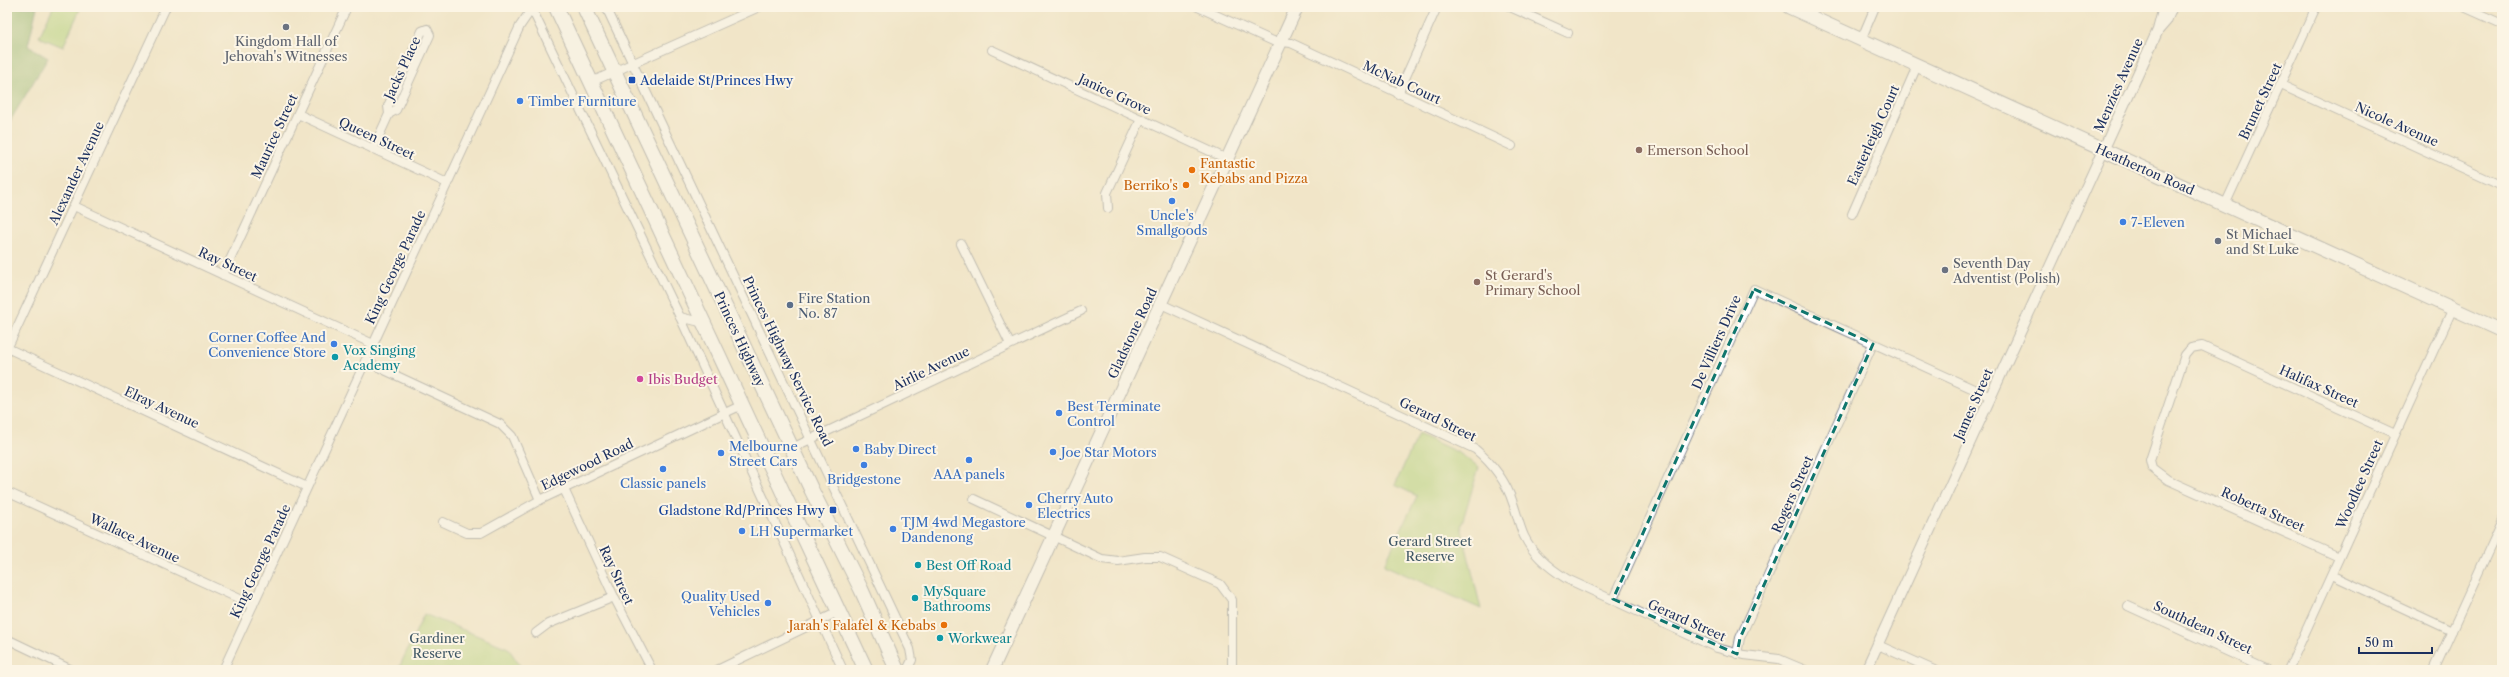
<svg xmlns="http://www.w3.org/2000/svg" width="2509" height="677" font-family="'Libre Caslon Text',serif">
  <rect width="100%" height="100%" fill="#fcf5e5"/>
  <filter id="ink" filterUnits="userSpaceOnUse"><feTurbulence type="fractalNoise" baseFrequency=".025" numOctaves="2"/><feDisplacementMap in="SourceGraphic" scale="8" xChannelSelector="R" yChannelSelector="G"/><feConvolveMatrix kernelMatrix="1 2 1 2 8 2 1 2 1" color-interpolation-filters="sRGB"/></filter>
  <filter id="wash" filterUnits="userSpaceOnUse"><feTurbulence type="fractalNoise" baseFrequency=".012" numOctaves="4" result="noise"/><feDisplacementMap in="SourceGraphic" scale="16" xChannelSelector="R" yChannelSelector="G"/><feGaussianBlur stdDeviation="0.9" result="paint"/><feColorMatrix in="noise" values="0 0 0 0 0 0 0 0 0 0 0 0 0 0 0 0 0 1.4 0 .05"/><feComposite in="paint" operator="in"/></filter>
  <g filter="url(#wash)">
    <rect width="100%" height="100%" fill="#f1e5c8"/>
    <!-- green -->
    <g fill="#afd37c" stroke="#65816d">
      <polygon points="53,7 81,7 63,47 39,37"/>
      <polygon points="1418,434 1459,453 1479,467 1461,526 1481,609 1384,565 1417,496 1395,485"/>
      <polygon points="424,614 508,648 523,670 398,670"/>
    </g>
    <!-- forest -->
    <polygon fill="#8bb56c" stroke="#537265" points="7,7 37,7 28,46 48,58 7,126"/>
  </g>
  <g filter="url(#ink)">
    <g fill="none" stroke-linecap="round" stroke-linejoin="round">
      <!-- minor casing -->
      <g stroke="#868a93" stroke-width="10">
        <g id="minor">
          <polyline points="531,7 680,317 843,670"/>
          <polyline points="606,7 910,649 912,660 907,670"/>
          <polyline points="1198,7 1273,41 1291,43 1512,146"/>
          <polyline points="1510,7 1568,33"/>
          <polyline points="2464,7 2502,24"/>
          <polyline points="1861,40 1875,7"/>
          <polyline points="992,50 1227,159"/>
          <polyline points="589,83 759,7"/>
          <polyline points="2281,85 2502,186"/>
          <polyline points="1398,94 1437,7"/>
          <polyline points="298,114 447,183"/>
          <polyline points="373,149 389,114 396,110 430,35 427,29 422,31 388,106 389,114"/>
          <polyline points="2225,205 2316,7"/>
          <polyline points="74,206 373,344"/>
          <polyline points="1108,208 1107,193 1141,119"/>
          <polyline points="1852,214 1917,66"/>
          <polyline points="961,244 1010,344"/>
          <polyline points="223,275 347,7"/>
          <path d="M1161 304 1475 449C1493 464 1506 481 1513 503 1517 514 1519 525 1524 536 1533 555 1549 568 1567 579L1717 648 1744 655 1779 659 1805 670"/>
          <polyline points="680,317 704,323"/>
          <polyline points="7,348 307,487"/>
          <polyline points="7,349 166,7"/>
          <polyline points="365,361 500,424 512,436 540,500"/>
          <polyline points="792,448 1081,311"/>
          <polyline points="564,489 614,597 652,670"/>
          <polyline points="7,492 253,605"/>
          <polyline points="974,499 1102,559 1118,561 1145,557 1160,557 1220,584 1232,600 1232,670"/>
          <polyline points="443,522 467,533 481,533 540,500 742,405"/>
          <polyline points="2339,557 2168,480 2152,468 2150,460 2185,355 2191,348 2202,346 2395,434"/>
          <polyline points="2332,575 2452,631"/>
          <polyline points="1613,599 1754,289 1991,397"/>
          <polyline points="2128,606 2268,670"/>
          <polyline points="536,633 548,624 614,597"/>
          <polyline points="7,639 72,670"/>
          <polyline points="1878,645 1934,670"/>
          <polyline points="1737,654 1740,638 1873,344"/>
          <polyline points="223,670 520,26 533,7"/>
          <polyline points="717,670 840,611"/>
          <polyline points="2288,670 2453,308"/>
          <polyline points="2434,670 2502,521"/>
        </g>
      </g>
      <!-- tertiary casing -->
      <g stroke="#868a93" stroke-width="12">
        <g id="tertiary">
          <polyline points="2159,29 2166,21 2172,7"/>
          <polyline points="1866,670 2158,30 2164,7"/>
        </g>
      </g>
      <!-- secondary casing -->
      <g stroke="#868a93" stroke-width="14">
        <polyline id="secondary" points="992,670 1297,7"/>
      </g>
      <!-- primary casing -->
      <g stroke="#868a93" stroke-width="15">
        <polyline id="primary" points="1789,7 2502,331"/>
      </g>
      <!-- trunk casing -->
      <g stroke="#868a93" stroke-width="16">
        <g id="trunk">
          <polyline points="556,7 866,670"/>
          <polyline points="584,7 812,491 861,589 897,670"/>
        </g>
      </g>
      <!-- minor -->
      <use href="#minor" stroke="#fff" stroke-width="8"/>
      <!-- tertiary -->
      <use href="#tertiary" stroke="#fff" stroke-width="10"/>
      <!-- secondary -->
      <use href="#secondary" stroke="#fff" stroke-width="12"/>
      <!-- primary -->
      <use href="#primary" stroke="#fff" stroke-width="13"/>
      <!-- trunk -->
      <use href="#trunk" stroke="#fff" stroke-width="14"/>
    </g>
  </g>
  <!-- marked area -->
  <path d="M0 0H2509V677H0ZM1754 289 1873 344 1740 638 1737 654 1613 599Z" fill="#f1e5c8" fill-opacity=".55" fill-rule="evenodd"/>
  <path fill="none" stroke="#0f766e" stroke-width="3" stroke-dasharray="8 5" stroke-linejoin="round" d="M1754 289 1873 344 1740 638 1737 654 1613 599Z"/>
  <!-- markers -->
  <g fill="#6b7280" stroke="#fcf5e5" stroke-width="1.5">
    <circle cx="286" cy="27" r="4"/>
    <circle cx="2218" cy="241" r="4"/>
    <circle cx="1945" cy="270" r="4"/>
  </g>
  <g fill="#1a4fb4" stroke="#fcf5e5" stroke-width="1.5">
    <rect x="628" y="76" width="8" height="8" rx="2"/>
    <rect x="829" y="506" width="8" height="8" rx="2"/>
  </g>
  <g fill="#3f7fe0" stroke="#fcf5e5" stroke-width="1.5">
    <circle cx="520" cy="101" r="4"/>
    <circle cx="1172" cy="201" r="4"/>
    <circle cx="2123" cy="222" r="4"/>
    <circle cx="334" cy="344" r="4"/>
    <circle cx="1059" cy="413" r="4"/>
    <circle cx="856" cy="449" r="4"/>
    <circle cx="1053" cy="452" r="4"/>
    <circle cx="721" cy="453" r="4"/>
    <circle cx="969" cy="460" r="4"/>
    <circle cx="864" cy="465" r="4"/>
    <circle cx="663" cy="469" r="4"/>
    <circle cx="1029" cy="505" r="4"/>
    <circle cx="893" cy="529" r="4"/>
    <circle cx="742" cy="531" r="4"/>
    <circle cx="768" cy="603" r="4"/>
  </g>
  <g fill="#8d6e63" stroke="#fcf5e5" stroke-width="1.5">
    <circle cx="1639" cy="150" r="4"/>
    <circle cx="1477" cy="282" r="4"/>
  </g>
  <g fill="#e8710a" stroke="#fcf5e5" stroke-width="1.5">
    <circle cx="1192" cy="170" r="4"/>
    <circle cx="1186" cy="185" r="4"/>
    <circle cx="944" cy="625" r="4"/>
  </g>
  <circle fill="#5c6f8a" stroke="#fcf5e5" stroke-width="1.5" cx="790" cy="305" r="4"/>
  <g fill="#0f9aa8" stroke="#fcf5e5" stroke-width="1.5">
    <circle cx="335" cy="357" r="4"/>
    <circle cx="918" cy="565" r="4"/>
    <circle cx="915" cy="598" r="4"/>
    <circle cx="940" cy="638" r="4"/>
  </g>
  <circle fill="#d1479c" stroke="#fcf5e5" stroke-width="1.5" cx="640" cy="379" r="4"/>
  <g text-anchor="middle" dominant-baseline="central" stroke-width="4" stroke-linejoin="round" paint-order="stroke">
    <!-- worship labels -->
    <g font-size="13" fill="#5b616d" stroke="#fcf5e5" text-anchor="start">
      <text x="286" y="41" text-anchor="middle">Kingdom Hall of<tspan x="286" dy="15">Jehovah's Witnesses</tspan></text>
      <text x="2226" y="234">St Michael<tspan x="2226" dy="15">and St Luke</tspan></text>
      <text x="1953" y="263">Seventh Day<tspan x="1953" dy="15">Adventist (Polish)</tspan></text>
    </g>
    <!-- street labels -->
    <g font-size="13" fill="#1b2f5e" stroke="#fcf5e5">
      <text transform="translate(402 68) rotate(-65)">Jacks Place</text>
      <text transform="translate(1402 82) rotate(25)">McNab Court</text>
      <text transform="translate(2118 85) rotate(-66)">Menzies Avenue</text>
      <text transform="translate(1115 94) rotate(25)">Janice Grove</text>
      <text transform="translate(2260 101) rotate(-65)">Brunet Street</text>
      <text transform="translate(2397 124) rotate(24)">Nicole Avenue</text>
      <text transform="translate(1873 135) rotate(-66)">Easterleigh Court</text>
      <text transform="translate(274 136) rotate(-65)">Maurice Street</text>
      <text transform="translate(377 138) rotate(25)">Queen Street</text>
      <text transform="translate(2145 169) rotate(24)">Heatherton Road</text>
      <text transform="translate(76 173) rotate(-65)">Alexander Avenue</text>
      <text transform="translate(228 264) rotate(25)">Ray Street</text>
      <text transform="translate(395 267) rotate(-65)">King George Parade</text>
      <text transform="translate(1132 333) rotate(-65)">Gladstone Road</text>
      <text transform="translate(740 339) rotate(65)">Princes Highway</text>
      <text transform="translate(1716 342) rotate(-66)">De Villiers Drive</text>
      <text transform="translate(788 361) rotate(64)">Princes Highway Service Road</text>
      <text transform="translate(931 368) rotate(-26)">Airlie Avenue</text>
      <text transform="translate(2319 386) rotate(24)">Halifax Street</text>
      <text transform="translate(1973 404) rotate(-66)">James Street</text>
      <text transform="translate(162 407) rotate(25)">Elray Avenue</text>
      <text transform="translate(1438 419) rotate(26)">Gerard Street</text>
      <text transform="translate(587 464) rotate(-26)">Edgewood Road</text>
      <text transform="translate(2359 484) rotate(-66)">Woodlee Street</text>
      <text transform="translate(1792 494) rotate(-66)">Rogers Street</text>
      <text transform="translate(2263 509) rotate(24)">Roberta Street</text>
      <text transform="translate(135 538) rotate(25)">Wallace Avenue</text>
      <text transform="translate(260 561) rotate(-65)">King George Parade</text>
      <text transform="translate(617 575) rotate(65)">Ray Street</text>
      <text transform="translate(1687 620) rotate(24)">Gerard Street</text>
      <text transform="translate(2203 627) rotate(25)">Southdean Street</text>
    </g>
    <!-- transit labels -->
    <g font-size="13" fill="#164399" stroke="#fcf5e5" text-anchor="start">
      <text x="640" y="80">Adelaide St/Princes Hwy</text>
      <text x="825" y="510" text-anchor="end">Gladstone Rd/Princes Hwy</text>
    </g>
    <!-- shop labels -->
    <g font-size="13" fill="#366cbe" stroke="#fcf5e5" text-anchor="start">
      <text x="528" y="101">Timber Furniture</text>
      <text x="1172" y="215" text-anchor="middle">Uncle's<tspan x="1172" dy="15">Smallgoods</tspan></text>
      <text x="2131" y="222">7-Eleven</text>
      <text x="326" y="337" text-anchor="end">Corner Coffee And<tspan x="326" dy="15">Convenience Store</tspan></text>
      <text x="1067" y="406">Best Terminate<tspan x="1067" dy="15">Control</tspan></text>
      <text x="729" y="446">Melbourne<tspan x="729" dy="15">Street Cars</tspan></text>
      <text x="864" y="449">Baby Direct</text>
      <text x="1061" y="452">Joe Star Motors</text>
      <text x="969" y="474" text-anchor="middle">AAA panels</text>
      <text x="864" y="479" text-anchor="middle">Bridgestone</text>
      <text x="663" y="483" text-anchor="middle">Classic panels</text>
      <text x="1037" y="498">Cherry Auto<tspan x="1037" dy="15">Electrics</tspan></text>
      <text x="901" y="522">TJM 4wd Megastore<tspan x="901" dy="15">Dandenong</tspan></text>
      <text x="750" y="531">LH Supermarket</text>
      <text x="760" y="596" text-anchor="end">Quality Used<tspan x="760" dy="15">Vehicles</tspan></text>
    </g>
    <!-- education labels -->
    <g font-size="13" fill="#785e54" stroke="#fcf5e5" text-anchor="start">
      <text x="1647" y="150">Emerson School</text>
      <text x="1485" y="275">St Gerard's<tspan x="1485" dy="15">Primary School</tspan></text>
    </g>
    <!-- food labels -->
    <g font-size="13" fill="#c56008" stroke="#fcf5e5" text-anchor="end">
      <text x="1200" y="163" text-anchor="start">Fantastic<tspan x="1200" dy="15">Kebabs and Pizza</tspan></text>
      <text x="1178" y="185">Berriko's</text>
      <text x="936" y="625">Jarah's Falafel &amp; Kebabs</text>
    </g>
    <!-- service labels -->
    <g font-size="13" fill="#4e5e75" stroke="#fcf5e5" text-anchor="start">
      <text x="798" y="298">Fire Station<tspan x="798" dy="15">No. 87</tspan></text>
    </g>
    <!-- culture labels -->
    <g font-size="13" fill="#0d838f" stroke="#fcf5e5" text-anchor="start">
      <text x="343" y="350">Vox Singing<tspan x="343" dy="15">Academy</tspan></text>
      <text x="926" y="565">Best Off Road</text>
      <text x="923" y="591">MySquare<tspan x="923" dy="15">Bathrooms</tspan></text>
      <text x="948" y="638">Workwear</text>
    </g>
    <!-- hotel labels -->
    <g font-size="13" fill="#b23c85" stroke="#fcf5e5" text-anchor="start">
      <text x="648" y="379">Ibis Budget</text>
    </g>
    <!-- park labels -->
    <g font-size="13" fill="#405866" stroke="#fcf5e5">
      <text x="1430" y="541">Gerard Street<tspan x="1430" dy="15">Reserve</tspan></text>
      <text x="437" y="638">Gardiner<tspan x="437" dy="15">Reserve</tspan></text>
    </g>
  </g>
  <!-- margin -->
  <rect width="2509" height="677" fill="none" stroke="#fcf5e5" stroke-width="24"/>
  <!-- scale -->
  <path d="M2359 647v6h73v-6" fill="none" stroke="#1b2f5e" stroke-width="2"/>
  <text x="2365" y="647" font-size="12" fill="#1b2f5e" stroke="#fcf5e5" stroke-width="3" paint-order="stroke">50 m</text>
</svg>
